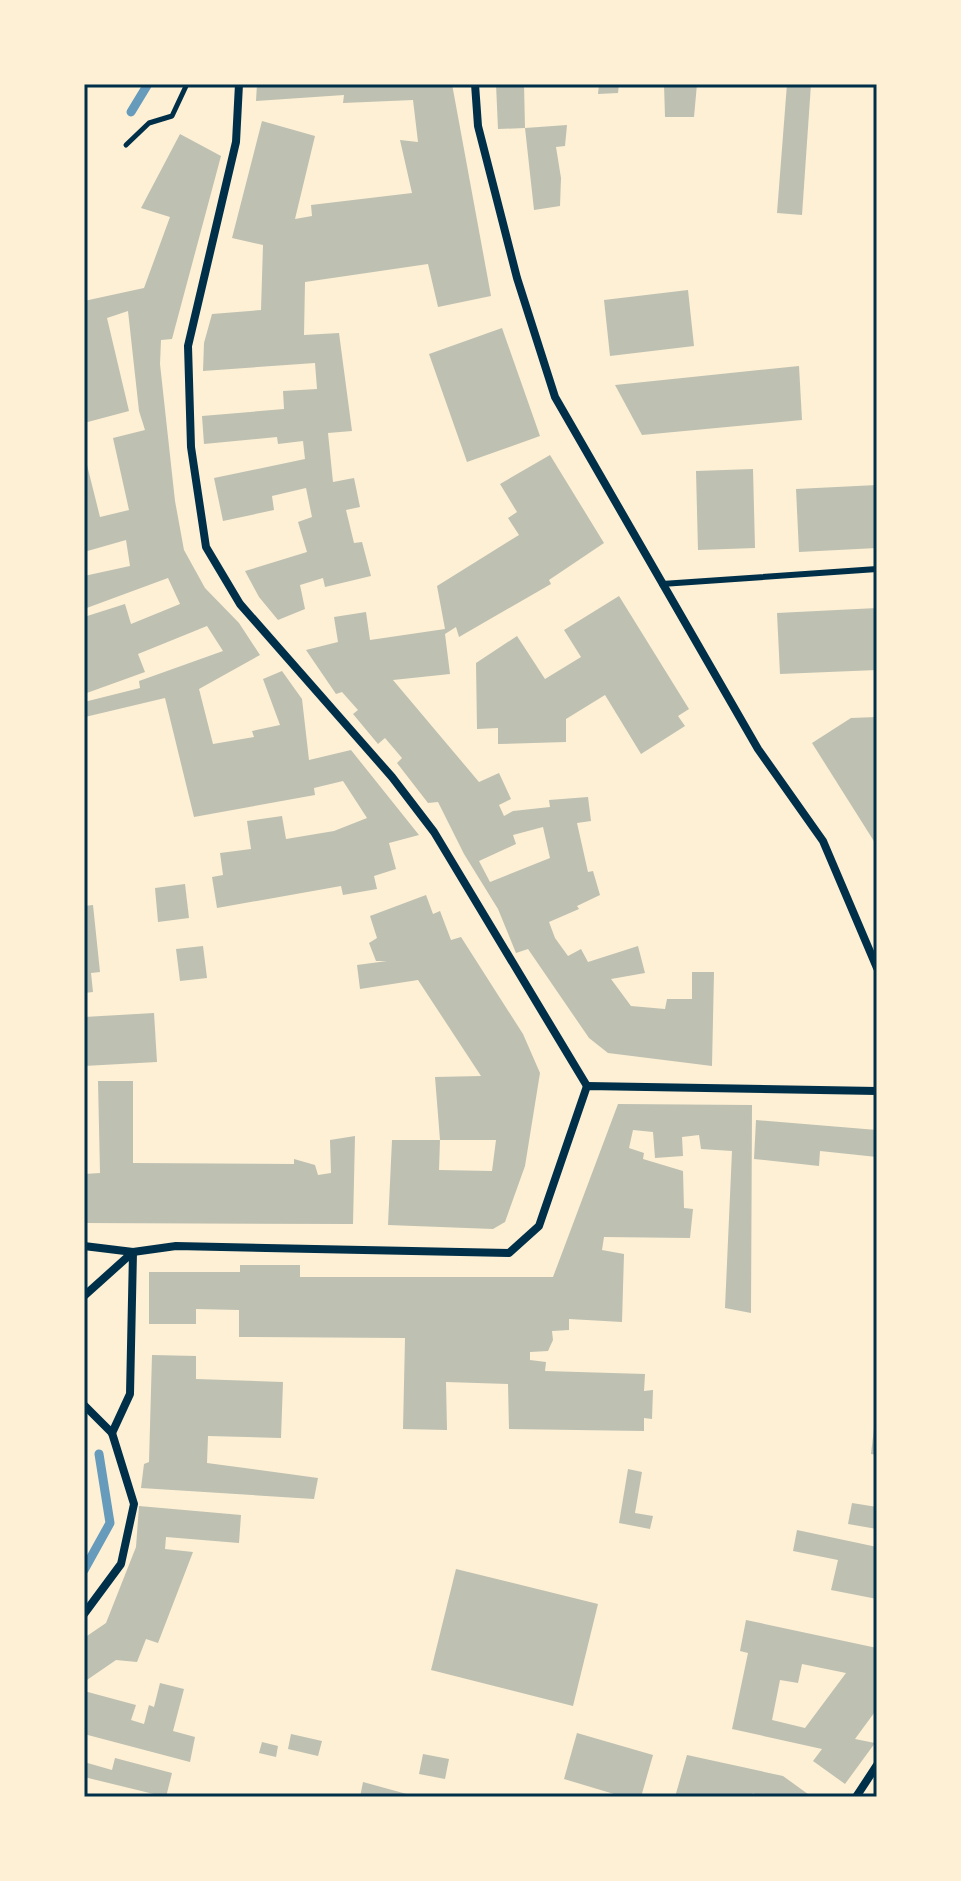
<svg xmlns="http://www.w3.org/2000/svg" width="961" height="1881" font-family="'Alegreya Sans',sans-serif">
  <rect width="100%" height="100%" fill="#fdf0d5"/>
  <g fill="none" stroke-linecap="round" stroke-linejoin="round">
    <!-- stream -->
    <g stroke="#669bbc" stroke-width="9">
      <polyline points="131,112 148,84"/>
      <polyline points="84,1570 110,1523 99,1454"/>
    </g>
  </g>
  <!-- building -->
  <g fill="#bec0b2" fill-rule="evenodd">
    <polygon points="257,84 452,84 491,296 438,307 428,264 305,282 304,335 339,333 352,431 328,433 333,482 354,478 360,507 346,510 354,543 362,542 371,576 325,587 323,578 300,585 305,609 278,620 259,597 245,571 307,552 298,522 312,517 306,488 272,496 274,510 223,521 214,478 305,459 303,441 278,444 277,437 204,444 202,416 284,409 283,391 317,389 315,363 203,371 204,343 212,314 261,310 263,245 232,238 262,121 315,136 295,219 312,216 311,205 412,193 400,140 418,142 413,100 343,103 344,95 256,101"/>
    <polygon points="496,84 524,84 525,128 498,129"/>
    <polygon points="599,84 619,84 618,93 598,94"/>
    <polygon points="664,84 697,84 694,117 665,117"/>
    <polygon points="787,84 811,84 802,215 777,213"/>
    <polygon points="567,125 565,146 556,147 561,178 560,206 534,210 525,128"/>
    <polygon points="180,134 221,156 172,339 161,340 160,364 175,501 184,550 205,588 239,623 260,655 199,689 213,744 254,737 252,731 280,725 263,679 282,671 302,699 309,760 351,750 419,835 389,843 396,869 374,876 377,889 343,895 341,886 217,908 212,877 223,875 220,853 251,849 247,821 282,816 286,839 334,831 367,818 343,781 314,788 315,795 194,817 165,698 85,717 84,702 140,688 139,681 223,651 207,626 138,654 145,672 84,694 84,617 125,604 131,624 180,604 168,578 84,609 84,576 130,566 126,540 84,552 84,453 100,517 129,510 113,438 145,430 139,411 128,311 107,318 129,411 84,423 84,301 144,288 170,217 141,208"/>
    <polygon points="688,290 694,346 610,356 604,300"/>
    <polygon points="502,328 540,436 467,462 429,354"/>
    <polygon points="799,366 802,420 642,435 615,385"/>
    <path d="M550 455 604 543 549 580 551 584 459 637 456 627 445 634 450 674 393 680 479 782 499 773 511 799 499 805 504 816 513 811 550 807 549 800 588 797 591 821 577 823 588 872 593 871 600 895 577 906 579 909 549 922 555 938 568 956 581 949 588 962 638 946 645 973 611 979 631 1006 665 1009 667 999H692V972H714L712 1066 608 1053 589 1038 528 949 516 953 498 909 464 854 438 802 428 803 397 763 402 758 385 738 378 744 353 714 358 710 342 692 336 694 306 650 338 642 334 617 366 612 370 640 445 629 437 586 519 535 508 518 517 512 500 484ZM543 827 550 858 490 882 479 861 516 844 513 835Z"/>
    <polygon points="753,469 755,548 698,550 696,471"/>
    <polygon points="877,485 877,548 799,552 796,489"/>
    <polygon points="619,596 689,709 678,716 685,726 641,754 605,695 566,719 566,742 498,744 498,728 477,729 476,663 517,636 545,679 581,657 564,630"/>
    <polygon points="877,608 877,670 780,674 777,613"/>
    <polygon points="877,717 877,846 812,743 851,718"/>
    <polygon points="185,884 189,918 158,922 155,888"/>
    <path d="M426 895 433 914 440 911 451 940 461 937 523 1034 540 1073 525 1166 505 1222 493 1229 388 1225 392 1140H440L435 1077 481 1076 418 980 360 989 357 965 387 961H376L369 943 377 938 370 916ZM440 1140H496L492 1171 439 1170Z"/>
    <polygon points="93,905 100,972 91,973 93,992 84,993 84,906"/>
    <polygon points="203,946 207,978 180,981 176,949"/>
    <polygon points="154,1013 157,1062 84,1066 84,1017"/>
    <polygon points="98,1081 133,1081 133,1163 294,1164 294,1159 315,1165 318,1175 331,1173 330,1140 355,1136 353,1224 84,1223 84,1174 100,1173"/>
    <polygon points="618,1104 752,1105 751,1313 725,1308 732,1151 701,1149 699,1135 682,1137 683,1156 655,1158 653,1132 633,1130 629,1148 644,1153 643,1159 683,1171 684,1208 693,1209 690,1238 604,1237 602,1250 624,1254 622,1322 569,1319 569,1330 552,1331 553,1340 548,1351 530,1352 530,1360 546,1362 545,1371 645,1374 644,1391 653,1390 652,1419 644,1418 644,1431 509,1429 508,1384 446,1382 447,1430 403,1429 405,1338 239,1337 239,1310 196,1309 196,1324 149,1324 149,1272 240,1272 240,1265 300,1265 300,1277 553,1277"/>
    <polygon points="756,1120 877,1130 877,1157 820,1151 819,1166 754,1159"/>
    <polygon points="152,1355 196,1356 196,1379 283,1382 281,1438 208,1436 207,1463 318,1478 314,1499 141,1488 144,1464 149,1462"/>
    <polygon points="875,1420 877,1420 877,1455 871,1454"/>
    <polygon points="628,1469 642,1472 635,1513 653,1516 650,1529 619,1523"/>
    <polygon points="852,1503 877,1507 877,1529 848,1524"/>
    <polygon points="139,1506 241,1515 239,1543 166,1537 165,1549 193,1552 158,1643 146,1639 137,1662 116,1660 84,1682 84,1638 106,1623 136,1547"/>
    <polygon points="797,1530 877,1547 877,1599 831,1590 838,1560 793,1551"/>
    <polygon points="456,1569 598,1604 573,1706 431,1670"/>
    <path d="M746 1620 877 1648V1709L855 1739 875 1743 845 1784 813 1761 822 1749 732 1729 748 1653 740 1651ZM802 1664 846 1673 805 1728 772 1720 780 1680 798 1683Z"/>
    <polygon points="160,1683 184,1689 173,1731 195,1737 190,1762 84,1734 84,1691 136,1705 131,1720 144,1724 149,1705 154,1707"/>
    <polygon points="577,1733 653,1755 641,1797 624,1797 564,1779"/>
    <polygon points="291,1734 322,1741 318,1756 288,1749"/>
    <polygon points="262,1742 278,1746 276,1757 259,1753"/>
    <polygon points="423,1754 449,1759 445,1779 419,1774"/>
    <polygon points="687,1755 783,1776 812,1797 758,1797 753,1793 751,1797 675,1797"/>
    <polygon points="115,1758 172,1773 166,1797 84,1777 84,1762 112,1770"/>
    <polygon points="363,1782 414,1796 414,1797 360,1797"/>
  </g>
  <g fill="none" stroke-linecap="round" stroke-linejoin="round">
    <!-- path -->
    <polyline stroke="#003049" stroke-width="5" points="126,145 149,123 172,116 187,84"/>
    <!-- service -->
    <polyline stroke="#003049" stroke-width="6" points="662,584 877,569"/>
    <!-- minor -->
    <g stroke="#003049" stroke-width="8">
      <polyline points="239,84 236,142 188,346 191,447 206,547 240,604 392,777 434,832 587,1086"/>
      <polyline points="475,84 478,126 517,278 555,397 758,749 823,841 877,968"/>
      <polyline points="84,1246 133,1252 130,1394 112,1433"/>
      <polyline points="84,1296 133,1252 176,1246 509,1253 539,1226 587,1086 877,1091"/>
      <polyline points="84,1405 112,1433 134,1504 121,1564 84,1614"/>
      <polyline points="856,1797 877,1765"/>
    </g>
  </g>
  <!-- border -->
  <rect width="961" height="1881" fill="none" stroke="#fdf0d5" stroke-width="172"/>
  <rect x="86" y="86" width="789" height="1709" fill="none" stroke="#003049" stroke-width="3"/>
</svg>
